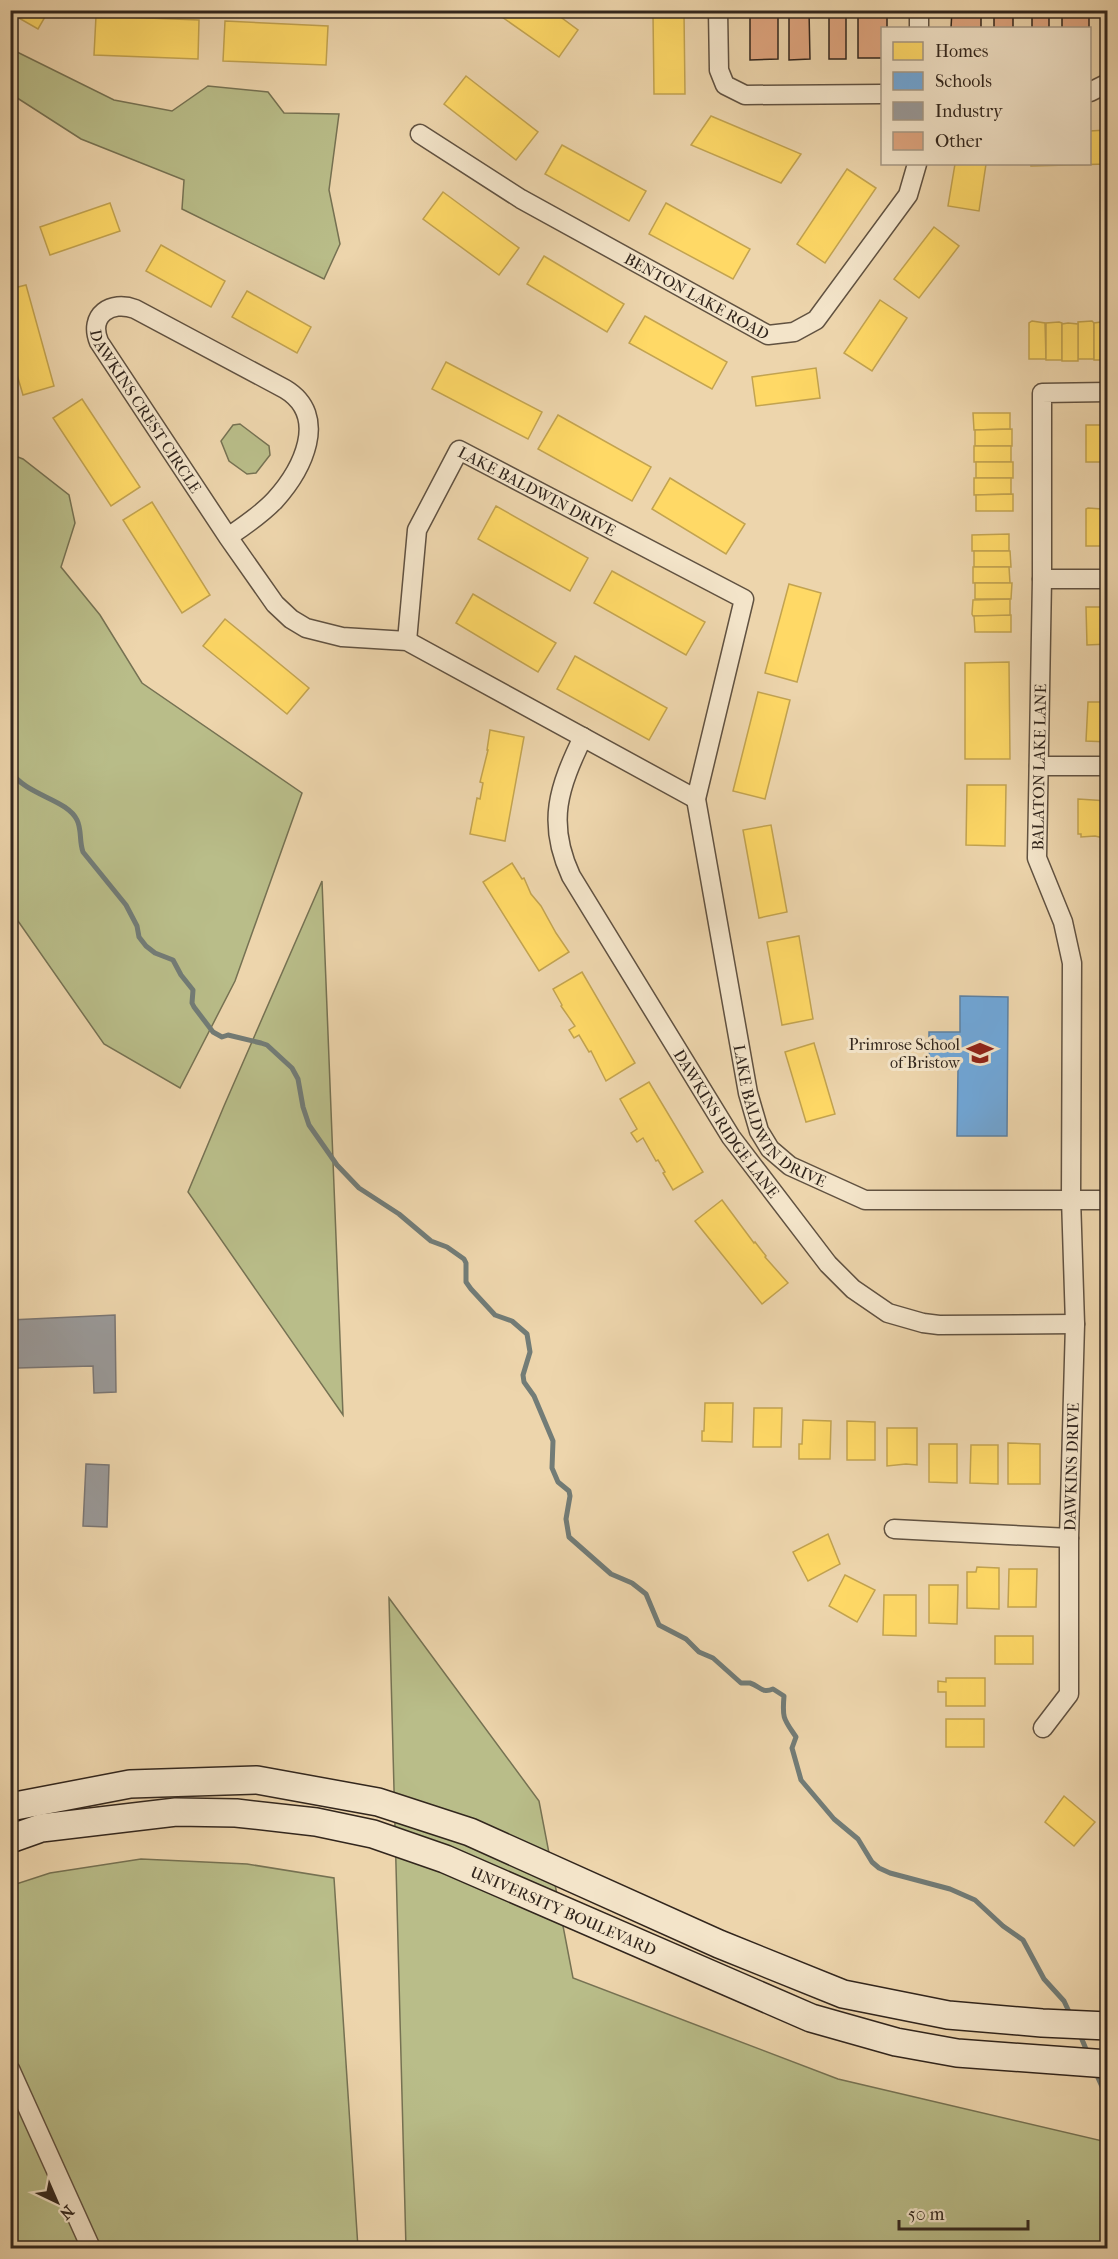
<svg xmlns="http://www.w3.org/2000/svg" width="1118" height="2259" font-family="'IM FELL French Canon',serif">
  <rect width="100%" height="100%" fill="#edd5ac"/>
  <filter id="stains"><feTurbulence type="fractalNoise" baseFrequency=".00333" numOctaves="4"/><feColorMatrix values="0 0 0 0 .2 0 0 0 0 .09 0 0 0 0 .02 0 0 0 .5 -.17"/></filter>
  <radialGradient id="worn" r=".72"><stop offset=".6" stop-color="#630" stop-opacity="0"/><stop offset="1" stop-color="#630" stop-opacity=".3"/></radialGradient>
  <!-- green -->
  <g fill="#b9bd89" stroke="#767253" stroke-width="1.5">
    <polygon points="11,49 114,100 172,111 208,86 268,92 284,113 339,114 329,190 340,244 324,279 182,209 184,180 81,139 11,94"/>
    <polygon points="240,424 269,446 270,455 256,473 247,474 229,461 221,441 233,425"/>
    <polygon points="10,454 23,459 69,495 75,523 61,567 100,615 142,683 302,793 235,981 180,1088 104,1044 11,911"/>
    <polygon points="322,881 343,1415 188,1192 224,1106"/>
    <polygon points="389,1598 539,1801 573,1978 838,2079 1107,2142 1107,2248 406,2248"/>
    <polygon points="141,1859 247,1864 334,1878 358,2248 11,2248 10,1886 50,1873"/>
  </g>
  <!-- homes -->
  <g fill="#ffd966" stroke="#c2a350" stroke-width="1.5">
    <polygon points="10,10 49,10 38,29 10,13"/>
    <polygon points="492,10 551,10 578,30 559,57"/>
    <polygon points="684,13 685,94 654,94 653,14"/>
    <polygon points="96,16 199,20 198,59 94,55"/>
    <polygon points="225,21 328,26 326,65 223,61"/>
    <polygon points="466,76 538,132 516,160 444,104"/>
    <polygon points="711,116 801,154 781,183 691,145"/>
    <polygon points="1106,130 1107,164 1031,166 1031,164 1090,164 1090,131"/>
    <polygon points="562,145 646,191 629,221 545,174"/>
    <polygon points="955,164 986,164 979,211 948,206"/>
    <polygon points="847,169 876,188 825,263 797,244"/>
    <polygon points="443,192 519,248 499,275 423,219"/>
    <polygon points="110,203 120,231 50,255 40,227"/>
    <polygon points="666,203 750,249 733,279 649,234"/>
    <polygon points="934,227 959,246 919,298 894,279"/>
    <polygon points="161,245 225,281 211,307 146,271"/>
    <polygon points="544,256 624,304 607,332 527,284"/>
    <polygon points="26,285 54,386 23,395 10,351 10,289"/>
    <polygon points="247,291 311,327 297,353 232,317"/>
    <polygon points="880,300 907,318 872,371 844,353"/>
    <polygon points="645,316 727,362 712,389 629,343"/>
    <polygon points="1032,321 1045,323 1046,359 1029,359 1029,323"/>
    <polygon points="1092,321 1094,323 1094,359 1078,359 1078,322"/>
    <polygon points="1059,322 1062,323 1062,360 1046,360 1046,323"/>
    <polygon points="1101,322 1108,322 1108,360 1094,360 1094,323"/>
    <polygon points="1068,323 1078,324 1078,361 1062,361 1062,324"/>
    <polygon points="446,362 542,412 528,439 432,389"/>
    <polygon points="816,368 820,398 756,406 752,377"/>
    <polygon points="82,399 140,487 111,506 53,418"/>
    <polygon points="973,413 1010,413 1010,429 974,430"/>
    <polygon points="558,415 651,467 632,501 538,449"/>
    <rect x="1086" y="425" width="16" height="37"/>
    <polygon points="1102,427 1108,427 1108,465 1102,464"/>
    <polygon points="1012,429 1012,446 975,446 975,430"/>
    <rect x="974" y="446" width="37" height="16"/>
    <rect x="976" y="462" width="37" height="16"/>
    <polygon points="670,478 745,524 726,554 652,509"/>
    <polygon points="974,478 1011,478 1011,494 974,495"/>
    <polygon points="1013,494 1013,511 976,511 976,495"/>
    <polygon points="152,502 210,595 182,613 123,520"/>
    <polygon points="496,506 588,558 570,591 478,539"/>
    <polygon points="1088,508 1102,509 1102,546 1086,546 1086,509"/>
    <rect x="1102" y="511" width="6" height="37"/>
    <polygon points="1009,534 1009,551 972,551 972,535"/>
    <polygon points="974,551 1010,551 1011,567 974,567"/>
    <polygon points="973,567 1009,567 1010,583 973,583"/>
    <polygon points="612,571 705,622 686,655 594,603"/>
    <polygon points="975,583 1012,583 1011,599 975,599"/>
    <polygon points="789,584 821,593 797,682 765,673"/>
    <polygon points="473,594 556,643 538,672 456,623"/>
    <polygon points="1010,599 1010,616 973,616 972,614 973,600"/>
    <polygon points="1086,607 1108,607 1108,644 1087,645"/>
    <polygon points="1011,615 1011,632 975,632 974,616"/>
    <polygon points="225,619 309,688 287,714 203,646"/>
    <polygon points="575,656 667,708 649,740 557,689"/>
    <polygon points="1009,662 1010,759 965,759 965,663"/>
    <polygon points="758,692 790,700 765,799 733,791"/>
    <polygon points="1088,702 1108,702 1108,742 1086,741"/>
    <polygon points="490,730 524,737 505,841 470,834 477,798 480,799 483,783 480,782 488,750 487,750"/>
    <polygon points="967,785 1006,785 1005,846 966,845"/>
    <polygon points="1078,799 1108,801 1108,839 1095,836 1081,837 1081,834 1078,834"/>
    <polygon points="771,825 787,912 759,918 743,830"/>
    <polygon points="512,863 522,879 524,878 531,894 541,906 556,933 569,952 539,971 483,882"/>
    <polygon points="799,936 813,1019 782,1025 767,942"/>
    <polygon points="582,972 635,1063 606,1081 591,1051 589,1052 579,1035 574,1038 569,1030 575,1026 561,1006 562,1005 553,989"/>
    <polygon points="814,1043 835,1114 806,1122 785,1052"/>
    <polygon points="649,1082 703,1172 673,1190 663,1173 665,1172 658,1160 656,1161 643,1138 637,1142 631,1133 637,1129 620,1099"/>
    <polygon points="722,1200 754,1243 755,1242 766,1256 765,1257 788,1283 762,1304 695,1221"/>
    <polygon points="705,1403 733,1403 732,1442 702,1441 702,1431 704,1431"/>
    <polygon points="754,1408 782,1408 781,1447 753,1447"/>
    <polygon points="803,1420 831,1421 830,1459 799,1459 799,1444 802,1444"/>
    <polygon points="847,1421 875,1422 875,1460 847,1460"/>
    <polygon points="887,1428 917,1428 917,1465 906,1464 887,1466"/>
    <polygon points="1008,1443 1040,1444 1040,1484 1008,1484"/>
    <polygon points="929,1444 957,1444 957,1483 929,1482"/>
    <polygon points="971,1445 998,1445 998,1484 970,1483"/>
    <polygon points="828,1534 840,1564 808,1581 793,1552"/>
    <polygon points="977,1567 999,1568 999,1609 967,1608 967,1572 976,1572"/>
    <polygon points="1009,1569 1037,1569 1036,1607 1008,1607"/>
    <polygon points="845,1575 875,1590 857,1622 829,1606"/>
    <polygon points="929,1585 958,1585 957,1624 929,1623"/>
    <polygon points="884,1595 916,1595 916,1636 883,1635"/>
    <rect x="1105" y="1601" width="3" height="23"/>
    <rect x="995" y="1636" width="38" height="28"/>
    <polygon points="946,1678 985,1678 985,1706 946,1706 946,1692 938,1692 938,1681 946,1682"/>
    <rect x="946" y="1719" width="38" height="28"/>
    <rect x="1101" y="1767" width="7" height="28"/>
    <polygon points="1064,1796 1095,1822 1074,1846 1045,1822"/>
  </g>
  <!-- schools -->
  <polygon fill="#6fa8dc" stroke="#5d81a3" stroke-width="1.5" points="960,996 1008,997 1007,1136 957,1136 958,1069 929,1069 929,1032 960,1032"/>
  <!-- industry -->
  <g fill="#999" stroke="#7a7674" stroke-width="1.5">
    <polygon points="115,1315 116,1392 94,1393 93,1366 17,1368 17,1390 10,1391 10,1320"/>
    <polygon points="86,1464 109,1465 107,1527 83,1526"/>
  </g>
  <g fill="none" stroke-linecap="round" stroke-linejoin="round">
    <!-- stream -->
    <g stroke="#727c77" stroke-width="5">
      <path d="M10 771C27 796 67 799 77 820 82 830 79 841 83 852L126 905 137 926 139 937 146 946 155 953 173 960 181 975 193 990 192 1003 194 1007 213 1032 222 1037 228 1035 261 1043 267 1045 292 1068 298 1079 303 1107 309 1125 337 1165 359 1188 399 1214 431 1241 447 1247 464 1259 466 1263V1282L471 1289 495 1315 512 1321 527 1334 530 1352 523 1375 524 1382 534 1396 553 1441 552 1468 558 1482 569 1491 570 1496 566 1519 569 1537 611 1574 632 1583 646 1594 659 1625 686 1639 699 1652 713 1658 741 1683H750C760 1686 762 1694 773 1689L784 1696C782 1719 784 1719 796 1737L792 1748 801 1780 834 1819 858 1839 872 1862 879 1868 890 1873 950 1889 975 1900 1003 1926 1023 1940 1044 1979 1064 2001 1071 2016"/>
      <polyline points="1079,2032 1088,2054"/>
      <polyline points="1095,2071 1108,2100"/>
      <polyline points="1108,2115 1108,2131"/>
    </g>
  </g>
  <!-- building -->
  <g fill="#dea47e" stroke="#32261d" stroke-width="1.5">
    <polygon points="750,10 778,10 778,59 750,60"/>
    <polygon points="789,10 809,10 810,59 789,60"/>
    <rect x="829" y="10" width="17" height="49"/>
    <polygon points="858,10 887,10 887,28 882,28 882,58 858,58"/>
    <polygon points="952,10 981,10 981,28 951,28"/>
    <rect x="994" y="10" width="19" height="18"/>
    <rect x="1032" y="10" width="17" height="18"/>
    <rect x="1062" y="10" width="27" height="18"/>
  </g>
  <g fill="none" stroke-linecap="round" stroke-linejoin="round">
    <!-- minor casing -->
    <g stroke="#615241" stroke-width="21">
      <g id="minor">
        <polyline points="718,10 719,70 725,85 745,95 882,94"/>
        <polyline points="919,28 919,10"/>
        <polyline points="1090,92 1108,83"/>
        <path id="s1" d="M420 134 521 199 768 335 794 332 816 320 908 195 917 164"/>
        <path id="s2" d="M228 537C244 526 261 515 275 500 302 470 330 416 285 389L135 309C111 300 88 315 99 342L228 537 275 604 291 619 306 628 342 637 407 641 696 799"/>
        <polyline points="1042,579 1108,579"/>
        <path id="s3" d="M407 641 417 530 459 450 744 599 696 799 748 1093 759 1131 770 1149 790 1166 865 1200H1108"/>
        <path id="s4" d="M583 737C559 787 546 822 571 876L731 1137 828 1264 853 1289 888 1313 923 1323 939 1325 1075 1324"/>
        <polyline points="1039,766 1108,766"/>
        <polyline points="894,1529 1069,1538"/>
        <path id="s5" d="M1043 1728 1069 1694V1538L1075 1324 1071 1198 1072 963 1063 922 1037 858 1042 579V393L1108 392"/>
        <polyline points="10,2069 91,2248"/>
      </g>
    </g>
    <!-- secondary casing -->
    <g stroke="#32261d" stroke-width="30">
      <g id="secondary">
        <polyline points="10,1807 130,1784 257,1780 378,1802 470,1832 719,1944 843,1994 948,2015 1042,2023 1108,2026"/>
        <path id="s6" d="M10 1839 41 1828 176 1812 236 1813 316 1822 373 1834 445 1859 811 2018 896 2042 957 2053 1108 2064"/>
      </g>
    </g>
    <!-- minor -->
    <use href="#minor" stroke="#f3e4c9" stroke-width="18"/>
    <!-- secondary -->
    <use href="#secondary" stroke="#f3e4c9" stroke-width="27"/>
  </g>
  <!-- icons -->
  <defs>
    <g id="school-bare" transform="scale(2.07)"><path d="M0-5L7-2L0 1L-7-2ZM-4 1L0 2.5L4 1V4Q0 6-4 4Z" fill="#8f2418" stroke="#f3e4c9" stroke-width="2.5" paint-order="stroke"/></g>
  </defs>
  <g fill-rule="evenodd">
    <use href="#school-bare" x="980" y="1053"/>
  </g>
  <g text-anchor="middle" dominant-baseline="central" stroke-width="6" stroke-linejoin="round" paint-order="stroke">
    <!-- street labels -->
    <g font-size="16" fill="#32261d" stroke="#f3e4c9">
      <text stroke="none"><textPath href="#s1" startOffset="321">BENTON LAKE ROAD</textPath></text>
      <text stroke="none"><textPath href="#s2" startOffset="507">DAWKINS CREST CIRCLE</textPath></text>
      <text stroke="none"><textPath href="#s3" startOffset="290">LAKE BALDWIN DRIVE</textPath></text>
      <text stroke="none"><textPath href="#s5" startOffset="976">BALATON LAKE LANE</textPath></text>
      <text stroke="none"><textPath href="#s3" startOffset="1066">LAKE BALDWIN DRIVE</textPath></text>
      <text stroke="none"><textPath href="#s4" startOffset="438">DAWKINS RIDGE LANE</textPath></text>
      <text stroke="none"><textPath href="#s5" startOffset="270">DAWKINS DRIVE</textPath></text>
      <text stroke="none"><textPath href="#s6" startOffset="573">UNIVERSITY BOULEVARD</textPath></text>
    </g>
    <!-- poi labels -->
    <g font-size="16" fill="#32261d" stroke="#f3e4c9" text-anchor="end">
      <text x="960" y="1044">Primrose School<tspan x="960" dy="18">of Bristow</tspan></text>
    </g>
  </g>
  <!-- margin -->
  <rect width="1118" height="2259" fill="none" stroke="#edd5ac" stroke-width="36"/>
  <rect x="12" y="12" width="1094" height="2235" fill="none" stroke="#32261d" stroke-width="3"/>
  <rect x="18" y="18" width="1082" height="2223" fill="none" stroke="#32261d" stroke-width="1.5"/>
  <!-- legend -->
  <rect x="881" y="27" width="210" height="138" fill="#f3e4c9" stroke="#a69884" stroke-width="1.5"/>
  <rect x="893" y="42" width="30" height="18" fill="#ffd966" stroke="#a69884" stroke-width="1.5"/>
  <text x="935" y="57" font-size="18" fill="#32261d">Homes</text>
  <rect x="893" y="72" width="30" height="18" fill="#6fa8dc" stroke="#a69884" stroke-width="1.5"/>
  <text x="935" y="87" font-size="18" fill="#32261d">Schools</text>
  <rect x="893" y="102" width="30" height="18" fill="#999999" stroke="#a69884" stroke-width="1.5"/>
  <text x="935" y="117" font-size="18" fill="#32261d">Industry</text>
  <rect x="893" y="132" width="30" height="18" fill="#dea47e" stroke="#a69884" stroke-width="1.5"/>
  <text x="935" y="147" font-size="18" fill="#32261d">Other</text>
  <!-- north arrow -->
  <g transform="translate(57 2202) rotate(136)" stroke="#f3e4c9" stroke-width="4.5" paint-order="stroke">
  <path d="M0-4.5L10 22L0 15L-10 22Z" fill="#32261d"/>
  <text y="-9" font-size="16" font-weight="bold" text-anchor="middle" fill="#32261d">N</text>
  </g>
  <!-- scale -->
  <path d="M899 2220v9h129v-9" fill="none" stroke="#32261d" stroke-width="3"/>
  <text x="908" y="2220" font-size="18" fill="#32261d" stroke="#f3e4c9" stroke-width="4.5" paint-order="stroke">50 m</text>
  <rect width="100%" height="100%" filter="url(#stains)"/>
  <rect width="100%" height="100%" fill="url(#worn)"/>
</svg>
